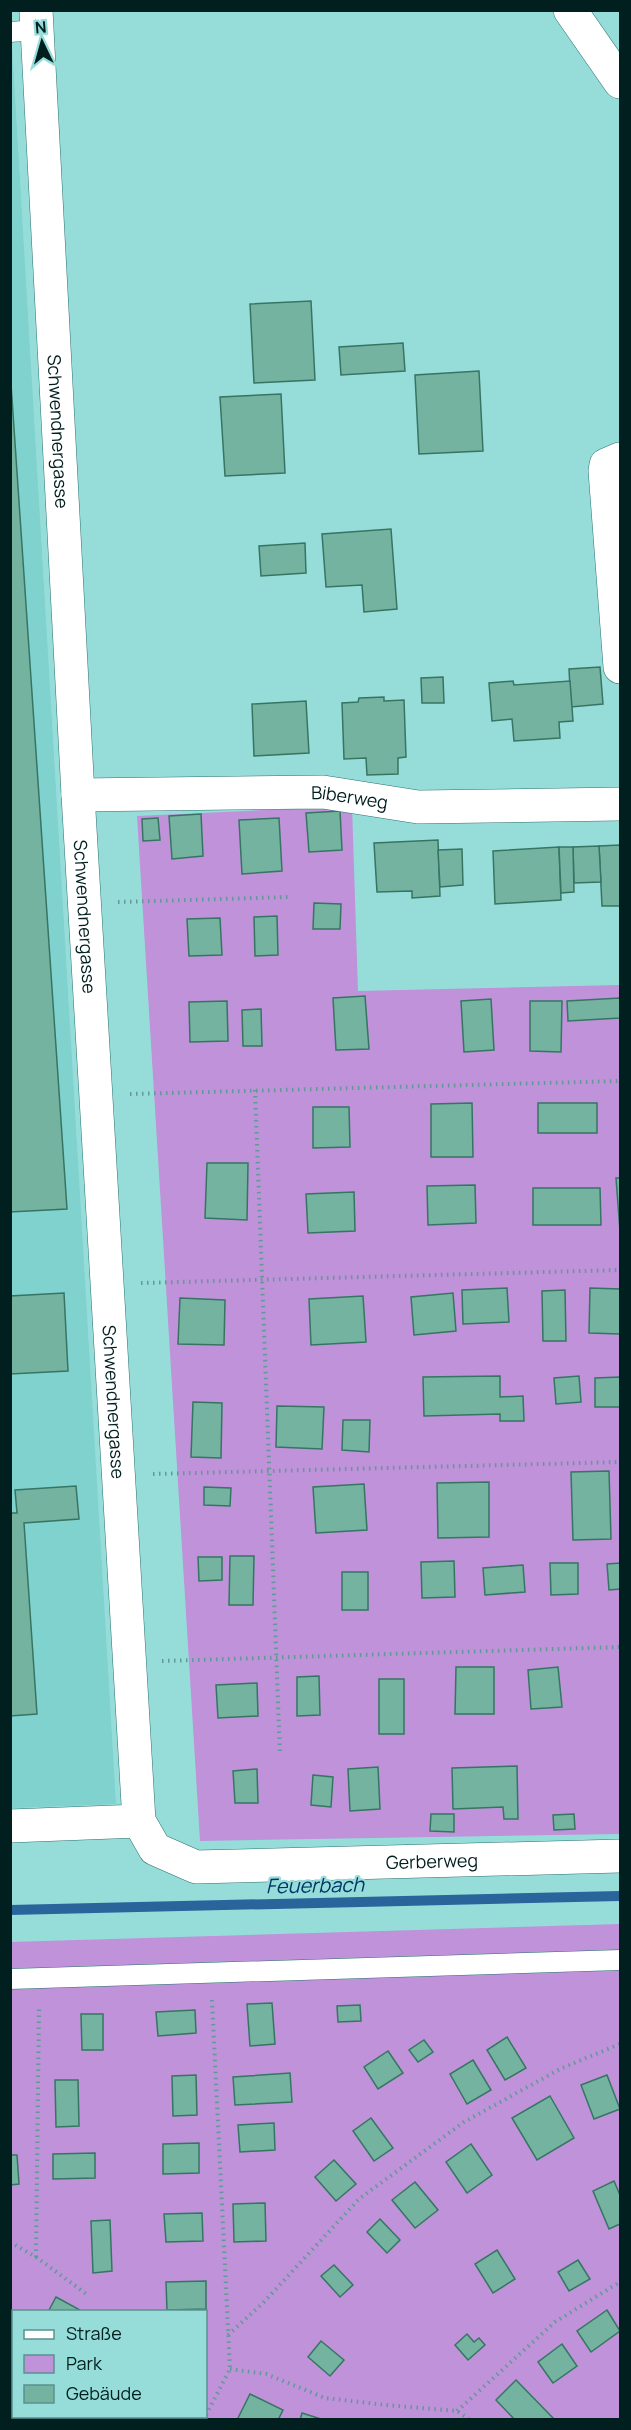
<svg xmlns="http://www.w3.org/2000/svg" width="631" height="2430" font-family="Manrope,sans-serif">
  <rect width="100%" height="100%" fill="#96ddda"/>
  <!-- built -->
  <polygon fill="#80d2cf" points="10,11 116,1804 11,1808 10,1808"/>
  <!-- green -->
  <g fill="#bf92da" fill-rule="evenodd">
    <polygon points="352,806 358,991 620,985 620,1834 200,1841 137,816"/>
    <path d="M620 1924V2419L15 2420 11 2417 10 1942ZM14 2312H206V2416H14Z"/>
  </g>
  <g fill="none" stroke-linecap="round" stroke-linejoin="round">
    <!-- stream -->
    <polyline stroke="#29659b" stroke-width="10" points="10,1910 620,1896"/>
  </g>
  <!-- building -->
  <g fill="#74b3a0" stroke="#367563" stroke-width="1.5">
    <polygon points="311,301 315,380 254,383 250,304"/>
    <polygon points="403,343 405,371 341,375 339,347"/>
    <polygon points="10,369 67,1209 10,1212"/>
    <polygon points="479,371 483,451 419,454 415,375"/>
    <polygon points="281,394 285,473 225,476 220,397"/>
    <polygon points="391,529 397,609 364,612 362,585 326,587 322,534"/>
    <polygon points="305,543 306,573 261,576 259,546"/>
    <polygon points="600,667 603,704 571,707 569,669"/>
    <polygon points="443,677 444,703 422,703 421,678"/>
    <polygon points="513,681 514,685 570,681 573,721 559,722 560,738 514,741 512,719 492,721 489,683"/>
    <polygon points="384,697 384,701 404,700 406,757 398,758 398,774 367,775 366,758 344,759 342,703 358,702 359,698"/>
    <polygon points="306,701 309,753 254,756 252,704"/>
    <polygon points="340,811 342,850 309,852 306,813"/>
    <polygon points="201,814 203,856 172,859 169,816"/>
    <polygon points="158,818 160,840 143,841 142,819"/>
    <polygon points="279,818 282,871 242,874 239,820"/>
    <polygon points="438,840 440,896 412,898 412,891 377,892 374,843"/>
    <polygon points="620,845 620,906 602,906 599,846"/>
    <polygon points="599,846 601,882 574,883 573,847"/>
    <polygon points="559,847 561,900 495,904 493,851"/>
    <polygon points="559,847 573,847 574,892 561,893"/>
    <polygon points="462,849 463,885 440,887 438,850"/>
    <polygon points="314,903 341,904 340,929 313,929"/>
    <polygon points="277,916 278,955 255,956 254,917"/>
    <polygon points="220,918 222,955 189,956 187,919"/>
    <polygon points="365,996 369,1049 336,1050 333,998"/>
    <polygon points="620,998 620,1018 568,1021 567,1001"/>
    <polygon points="491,999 494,1050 464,1052 461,1001"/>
    <polygon points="227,1001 228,1041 190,1042 189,1002"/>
    <polygon points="530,1001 562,1001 561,1052 530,1051"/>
    <polygon points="261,1009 262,1046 243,1046 242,1010"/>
    <polygon points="472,1103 473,1157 431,1157 431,1104"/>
    <rect x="538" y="1103" width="59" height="30"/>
    <polygon points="313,1107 349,1107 350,1147 313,1148"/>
    <polygon points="207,1163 248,1163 247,1220 205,1218"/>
    <polygon points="616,1178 620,1178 620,1231"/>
    <polygon points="475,1185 476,1223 428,1225 427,1186"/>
    <polygon points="533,1188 600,1188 601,1225 533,1225"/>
    <polygon points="354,1192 355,1231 308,1233 306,1194"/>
    <polygon points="507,1288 509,1322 463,1324 462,1290"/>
    <polygon points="590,1288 620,1289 620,1334 589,1333"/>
    <polygon points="565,1290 566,1341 543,1341 542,1291"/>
    <polygon points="64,1293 68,1371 10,1374 10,1296"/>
    <polygon points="453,1293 456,1331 414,1335 411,1297"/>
    <polygon points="363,1296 366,1342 311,1345 309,1299"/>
    <polygon points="180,1298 225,1300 224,1345 178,1344"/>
    <polygon points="500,1376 500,1397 523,1396 524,1421 500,1421 500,1414 424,1416 423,1377"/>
    <polygon points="579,1376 581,1402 556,1404 554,1378"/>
    <polygon points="620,1377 620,1407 595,1407 595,1378"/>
    <polygon points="193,1402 222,1403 221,1458 191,1457"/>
    <polygon points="277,1406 324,1407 322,1449 276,1447"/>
    <polygon points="343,1420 370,1420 369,1452 342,1450"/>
    <polygon points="609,1471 611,1539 573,1540 571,1472"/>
    <polygon points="489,1482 489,1537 438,1538 437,1483"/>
    <polygon points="364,1484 367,1530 316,1533 313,1487"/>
    <polygon points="76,1486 79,1519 24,1523 37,1714 10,1716 10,1513 17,1513 15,1490"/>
    <polygon points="204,1487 231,1488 230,1506 204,1505"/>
    <polygon points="230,1556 254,1556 253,1605 229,1605"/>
    <polygon points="198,1557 222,1557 222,1580 199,1581"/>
    <polygon points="454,1561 455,1597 422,1598 421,1562"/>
    <polygon points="550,1563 578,1563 578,1594 551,1595"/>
    <polygon points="620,1563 620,1589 609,1590 607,1564"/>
    <polygon points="523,1565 525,1592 485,1595 483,1568"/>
    <rect x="342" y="1572" width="26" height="38"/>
    <polygon points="456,1667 494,1667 494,1714 455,1714"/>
    <polygon points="558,1667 562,1707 531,1709 528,1670"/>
    <polygon points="319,1676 320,1715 297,1716 297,1677"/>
    <rect x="379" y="1679" width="25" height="55"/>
    <polygon points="257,1683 258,1716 218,1718 216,1685"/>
    <polygon points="517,1766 518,1819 504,1819 503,1807 453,1809 452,1768"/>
    <polygon points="378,1767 380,1809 350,1811 348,1769"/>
    <polygon points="257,1769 258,1803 235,1803 233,1771"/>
    <polygon points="313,1775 333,1777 331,1807 311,1805"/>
    <polygon points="431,1814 454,1814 454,1832 430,1831"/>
    <polygon points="574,1814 575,1829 554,1830 553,1815"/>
    <polygon points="272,2003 275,2044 250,2046 247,2004"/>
    <polygon points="360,2005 361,2021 338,2022 337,2006"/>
    <polygon points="195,2010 196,2033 158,2036 156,2012"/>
    <polygon points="81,2014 103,2014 103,2050 82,2050"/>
    <polygon points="507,2037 526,2068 505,2080 487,2050"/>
    <polygon points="424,2040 433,2052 418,2062 409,2050"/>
    <polygon points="388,2051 403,2073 378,2089 364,2067"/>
    <polygon points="473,2060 491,2090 467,2104 450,2074"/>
    <polygon points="290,2073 292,2102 235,2105 233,2077"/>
    <polygon points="196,2075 197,2115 173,2116 172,2076"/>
    <polygon points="607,2075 620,2109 594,2119 581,2085"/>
    <polygon points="55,2080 78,2080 79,2126 56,2127"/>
    <polygon points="550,2096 574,2138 537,2160 512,2118"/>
    <polygon points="371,2118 393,2148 374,2161 353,2131"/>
    <polygon points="274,2123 275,2150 240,2152 238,2125"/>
    <polygon points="199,2143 199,2173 163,2174 163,2144"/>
    <polygon points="471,2144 492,2175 467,2193 446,2162"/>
    <polygon points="95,2153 95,2178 53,2179 53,2154"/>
    <polygon points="10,2155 17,2155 19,2184 10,2185"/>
    <polygon points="334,2160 356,2184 336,2201 315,2177"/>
    <polygon points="614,2181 620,2195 620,2224 609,2229 593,2191"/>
    <polygon points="415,2182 438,2210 415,2228 392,2200"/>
    <polygon points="265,2203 266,2241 234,2242 233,2204"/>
    <polygon points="202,2213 203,2241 166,2242 164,2214"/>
    <polygon points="380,2219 400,2240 387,2253 367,2232"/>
    <polygon points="110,2220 112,2271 93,2273 91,2221"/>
    <polygon points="497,2250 515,2279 493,2293 475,2264"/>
    <polygon points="578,2260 590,2279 569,2291 558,2272"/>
    <polygon points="334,2265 353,2285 340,2297 321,2276"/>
    <polygon points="206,2281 206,2309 167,2310 166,2282"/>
    <polygon points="56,2297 80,2310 79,2312 48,2312"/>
    <polygon points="607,2310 620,2331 591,2352 577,2331"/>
    <polygon points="467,2334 474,2342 479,2338 485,2345 468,2360 455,2345"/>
    <polygon points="321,2341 344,2360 330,2376 308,2357"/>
    <polygon points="562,2344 577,2366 553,2383 538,2362"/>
    <polygon points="516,2380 553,2418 551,2420 515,2420 496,2400"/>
    <polygon points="250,2394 283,2410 278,2420 237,2420"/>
    <polygon points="302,2413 324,2420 300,2420"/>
  </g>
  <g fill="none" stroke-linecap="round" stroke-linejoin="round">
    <!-- lane casing -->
    <g stroke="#297270" stroke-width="21">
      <g id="lane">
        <polyline points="10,32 37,30"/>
        <polyline points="10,1979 620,1960"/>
      </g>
    </g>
    <!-- street casing -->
    <g stroke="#297270" stroke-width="34">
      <g id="street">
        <path id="s1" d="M36 10 78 795 139 1821 155 1849 196 1867 620 1856"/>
        <polyline points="570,10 620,82"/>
        <polyline points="620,459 606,465 605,471 620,667"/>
        <path id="s2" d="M78 795 323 792 418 807 620 804"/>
        <polyline points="10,1826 139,1821"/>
      </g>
    </g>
    <!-- path -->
    <g stroke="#609996" stroke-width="4" stroke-dasharray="1.5 4.5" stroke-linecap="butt">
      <polyline points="118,902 290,897"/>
      <polyline points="255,1090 280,1755"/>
      <polyline points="130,1094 620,1081"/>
      <polyline points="141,1283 620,1270"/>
      <polyline points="153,1474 620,1462"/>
      <polyline points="162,1661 620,1647"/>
      <polyline points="10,2242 36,2257 39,2005"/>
      <polyline points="36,2257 89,2296"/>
      <polyline points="228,2335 264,2302 359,2199 464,2122 562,2068 620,2044"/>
      <polyline points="230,2369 266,2374 325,2398 386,2405 457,2411 470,2420"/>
      <polyline points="457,2411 555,2322 620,2282"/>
      <polyline points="206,2415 230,2369 212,2000"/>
    </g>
    <!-- lane -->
    <use href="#lane" stroke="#fff" stroke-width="20"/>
    <!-- street -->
    <use href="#street" stroke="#fff" stroke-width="33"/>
  </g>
  <g text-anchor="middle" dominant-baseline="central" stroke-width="4.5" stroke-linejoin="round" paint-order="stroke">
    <!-- street labels -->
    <g font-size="18" fill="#011f1e" stroke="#96ddda">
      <text stroke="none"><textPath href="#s1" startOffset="422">Schwendnergasse</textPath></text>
      <text stroke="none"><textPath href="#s2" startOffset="272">Biberweg</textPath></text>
      <text stroke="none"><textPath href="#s1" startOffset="908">Schwendnergasse</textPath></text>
      <text stroke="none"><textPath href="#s1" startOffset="1394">Schwendnergasse</textPath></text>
      <text stroke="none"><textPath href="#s1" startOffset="2127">Gerberweg</textPath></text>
    </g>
    <!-- water labels -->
    <g font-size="20" font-style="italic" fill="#003667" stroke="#96ddda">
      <text transform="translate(315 1885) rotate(-1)">Feuerbach</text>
    </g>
  </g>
  <!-- border -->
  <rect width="631" height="2430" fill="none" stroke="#011f1e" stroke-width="24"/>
  <!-- legend -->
  <rect x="12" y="2310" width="195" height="108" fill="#96ddda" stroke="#5a918f" stroke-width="1.5"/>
  <rect x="24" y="2330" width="30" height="9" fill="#ffffff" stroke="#5a918f" stroke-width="1.5"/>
  <text x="66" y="2340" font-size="18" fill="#011f1e">Straße</text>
  <rect x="24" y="2355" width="30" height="18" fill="#bf92da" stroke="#5a918f" stroke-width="1.5"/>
  <text x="66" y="2370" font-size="18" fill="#011f1e">Park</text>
  <rect x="24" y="2385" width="30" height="18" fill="#74b3a0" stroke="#5a918f" stroke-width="1.5"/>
  <text x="66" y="2400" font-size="18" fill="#011f1e">Gebäude</text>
  <!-- north arrow -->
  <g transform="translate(42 42) rotate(355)" stroke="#96ddda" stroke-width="4.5" paint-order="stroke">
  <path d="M0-4.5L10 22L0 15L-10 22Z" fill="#011f1e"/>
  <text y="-9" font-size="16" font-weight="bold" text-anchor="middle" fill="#011f1e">N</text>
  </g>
</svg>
